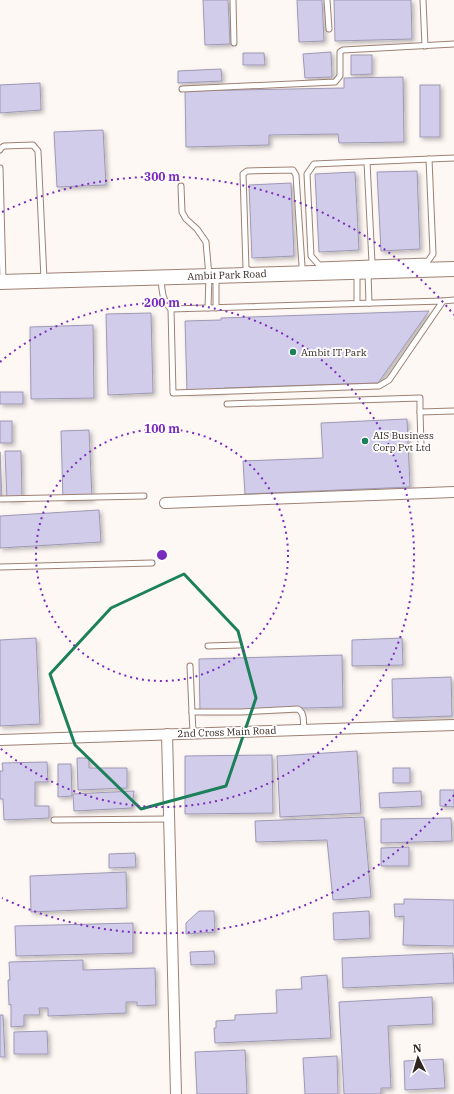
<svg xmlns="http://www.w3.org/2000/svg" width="454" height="1094" font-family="'IBM Plex Serif',serif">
  <defs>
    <filter id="shadow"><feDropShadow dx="2.5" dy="2.5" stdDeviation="2" flood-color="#0004"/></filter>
  </defs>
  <rect width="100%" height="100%" fill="#fef8f5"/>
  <!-- building -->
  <g fill="#d1cce9" stroke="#9e99b4" filter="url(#shadow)">
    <polygon points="203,0 228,0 230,44 205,45"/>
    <polygon points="297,0 322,0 324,41 299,42"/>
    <polygon points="334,0 411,0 412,39 335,41"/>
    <polygon points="331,52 332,77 305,78 303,54"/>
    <polygon points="243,53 264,53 265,65 243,65"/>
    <polygon points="351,55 372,55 372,74 351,75"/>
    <polygon points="221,69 222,81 178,83 178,71"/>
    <polygon points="403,77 404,142 339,143 338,134 269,135 269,145 186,147 185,91 344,88 344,78"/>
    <polygon points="40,83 41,110 0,113 0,85"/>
    <rect x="420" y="85" width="20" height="52"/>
    <polygon points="103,130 106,185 57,187 54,132"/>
    <polygon points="417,171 420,249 381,251 377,172"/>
    <polygon points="355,172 359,250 319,252 315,174"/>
    <polygon points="291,183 294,256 252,258 249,185"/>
    <polygon points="429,311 378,383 224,388 224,391 187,392 185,321 221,320 221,318"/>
    <polygon points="151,313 153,393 108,395 106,314"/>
    <polygon points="93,325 94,398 31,399 30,327"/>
    <rect x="0" y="392" width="23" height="12"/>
    <polygon points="407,419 410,487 245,494 243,461 323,458 321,423"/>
    <rect x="0" y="421" width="12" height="22"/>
    <polygon points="89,430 92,499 63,500 61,431"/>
    <polygon points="5,451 21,451 22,499 7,500"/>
    <polygon points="0,452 2,500 0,500"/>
    <polygon points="99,510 101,542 0,548 0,516"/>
    <polygon points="36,638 40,724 0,726 0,640"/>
    <polygon points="402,638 403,665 352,666 352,640"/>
    <polygon points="342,655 343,707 200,711 199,659"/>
    <polygon points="451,677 452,716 393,718 392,679"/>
    <polygon points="357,751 361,813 280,817 277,756"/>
    <polygon points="272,755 273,813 185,814 185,756"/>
    <polygon points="77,758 89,758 89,768 127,768 127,788 78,790"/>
    <polygon points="47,762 48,782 35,782 35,806 49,806 49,818 4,820 3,799 0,799 0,771 3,771 2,763"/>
    <polygon points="58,764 71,764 72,796 58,797"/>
    <rect x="393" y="768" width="17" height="15"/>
    <polygon points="440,790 454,790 454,807 440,806"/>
    <polygon points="134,791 132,808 74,811 73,794"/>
    <polygon points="421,791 422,806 380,808 379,793"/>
    <polygon points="364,817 371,897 333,900 327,840 256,842 255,821"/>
    <polygon points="451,818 452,841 381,843 381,819"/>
    <polygon points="409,847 409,866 381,866 381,848"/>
    <polygon points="135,853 136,867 109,868 109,854"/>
    <polygon points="126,872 127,908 31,912 30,876"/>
    <polygon points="404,899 454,900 454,946 403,945 404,916 395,917 394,904 404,904"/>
    <polygon points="199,911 214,911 215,932 186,934 186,923"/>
    <polygon points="369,911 370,938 334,940 333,913"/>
    <polygon points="133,923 133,953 16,956 15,926"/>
    <polygon points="214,951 215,964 191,965 190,952"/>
    <polygon points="453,953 454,983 343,988 342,958"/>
    <polygon points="83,960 83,970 155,968 156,1005 137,1006 137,1002 126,1002 126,1013 48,1016 48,1008 39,1008 40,1015 24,1015 24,1026 11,1027 11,1004 9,1005 8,980 10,980 9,962"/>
    <polygon points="327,975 331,1038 215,1043 214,1028 216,1028 216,1021 235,1020 235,1015 277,1013 276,990 302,989 301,977"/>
    <polygon points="432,997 433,1024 388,1026 391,1088 381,1088 381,1094 344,1094 339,1002"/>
    <polygon points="0,1015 3,1015 5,1057 0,1057"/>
    <polygon points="47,1031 48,1054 14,1054 14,1032"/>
    <polygon points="245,1050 247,1094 197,1094 195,1052"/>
    <polygon points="337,1056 338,1094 305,1094 303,1058"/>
    <polygon points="443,1059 445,1088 405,1090 404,1061"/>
  </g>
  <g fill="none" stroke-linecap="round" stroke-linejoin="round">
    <!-- lane casing -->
    <g stroke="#9d8173" stroke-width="7">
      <g id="lane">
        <polyline points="233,0 234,43"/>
        <polyline points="327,0 329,29"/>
        <polyline points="423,0 425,46"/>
        <polyline points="182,89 335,82 340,76 340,52 343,50 454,44"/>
        <polyline points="0,150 1,148 4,146 33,145 38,151 44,279"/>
        <polyline points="367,162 372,263 428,261 433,254 429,159"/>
        <polyline points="0,168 3,281"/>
        <polyline points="181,186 182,212 186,219 197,229 206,242 209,276 208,308"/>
        <polyline points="373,270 372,263 319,265 311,256 307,174 314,164 454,158"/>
        <polyline points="252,272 246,268 243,174 247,171 293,170 296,175 302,266 300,270 297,270"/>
        <polyline points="357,272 357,303"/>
        <polyline points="368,272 369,303"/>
        <path d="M161 278C162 291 162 300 171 309"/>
        <polygon points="443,301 389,380 379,386 173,393 171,309"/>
        <polyline points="443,301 454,300"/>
        <polyline points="216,308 216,277"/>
        <polyline points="227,404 420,398 420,412 454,411"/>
        <polyline points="420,412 421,445"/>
        <polyline points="0,499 144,496"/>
        <polyline points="0,567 152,563"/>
        <polyline points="208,646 239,645"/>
        <path d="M190 666 192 712H241L298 709C305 713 303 722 304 730"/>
        <polyline points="192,712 193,733"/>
        <polyline points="54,820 169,819"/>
      </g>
    </g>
    <!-- street casing -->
    <g stroke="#9d8173" stroke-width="12">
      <g id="street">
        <polyline points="165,503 454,492"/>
        <polyline points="167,734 176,1094"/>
        <polyline points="0,740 454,725"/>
      </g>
    </g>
    <!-- secondary casing -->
    <g stroke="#9d8173" stroke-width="16">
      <polyline id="secondary" points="0,282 454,269"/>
    </g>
    <!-- lane -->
    <use href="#lane" stroke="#fff" stroke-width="5"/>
    <!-- street -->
    <use href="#street" stroke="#fff" stroke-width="10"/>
    <!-- secondary -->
    <use href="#secondary" stroke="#fff" stroke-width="14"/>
  </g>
  <!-- marked area -->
  <path fill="none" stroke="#1c815b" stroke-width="3" stroke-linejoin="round" d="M184 574 238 631 256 698 226 786 141 809 75 745 50 674 111 608Z"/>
  <!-- distance rings -->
  <g fill="none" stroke="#7b2cbf" stroke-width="2" stroke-dasharray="2 4">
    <circle cx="162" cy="555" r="126"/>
    <path d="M0 362A252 252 0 1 1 0 748"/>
    <path d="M454 795A378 378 0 0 1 2 898M2 212A378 378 0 0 1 454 315"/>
  </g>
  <!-- markers -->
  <g fill="#1c815b" stroke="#fff" stroke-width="1.5">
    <circle cx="293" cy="352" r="4"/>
    <circle cx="365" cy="441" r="4"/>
  </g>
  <g text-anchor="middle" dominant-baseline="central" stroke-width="3.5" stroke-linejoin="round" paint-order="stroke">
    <!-- street labels -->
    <g font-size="10" fill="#312620" stroke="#fff">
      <text transform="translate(227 275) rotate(-2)">Ambit Park Road</text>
      <text transform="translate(227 732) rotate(-2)">2nd Cross Main Road</text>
    </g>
    <!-- poi labels -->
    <g font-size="10" fill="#312620" stroke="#fff" text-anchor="start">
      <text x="301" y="352">Ambit IT Park</text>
      <text x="373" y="435">AIS Business<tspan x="373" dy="12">Corp Pvt Ltd</tspan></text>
    </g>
  </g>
  <circle cx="162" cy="555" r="6" fill="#7b2cbf" stroke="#fff" stroke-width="2"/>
  <g font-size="12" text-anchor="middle" font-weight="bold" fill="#7b2cbf" stroke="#fff" stroke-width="3.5" stroke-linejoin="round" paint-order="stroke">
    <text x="162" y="181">300 m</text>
    <text x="162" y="307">200 m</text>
    <text x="162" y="433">100 m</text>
  </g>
  <!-- north arrow -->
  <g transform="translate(418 1058) rotate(355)" stroke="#ffffff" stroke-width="3" paint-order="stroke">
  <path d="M0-3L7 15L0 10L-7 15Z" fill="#312620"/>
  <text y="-6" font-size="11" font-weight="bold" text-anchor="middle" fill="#312620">N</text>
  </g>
</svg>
